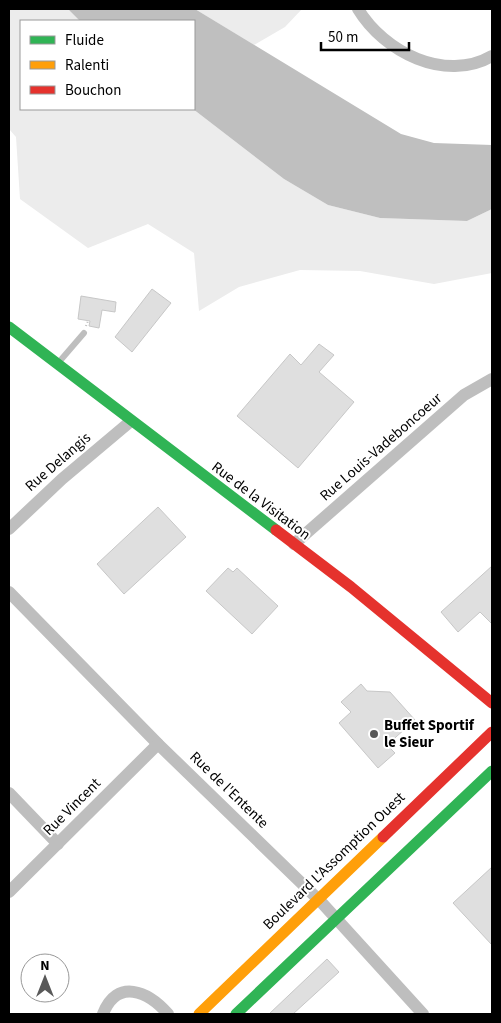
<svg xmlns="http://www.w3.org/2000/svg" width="501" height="1023" font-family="'Source Sans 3',sans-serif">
  <rect width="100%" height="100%" fill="#fff"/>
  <!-- green -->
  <g fill="#ececec">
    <polygon points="9,9 68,9 80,21 21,21 21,109 193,109 284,179 328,205 380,218 467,221 492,209 492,273 434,284 360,271 300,270 239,287 199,311 194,253 148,224 88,248 20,199 16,137 9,129"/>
    <polygon points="195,9 302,9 285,27 254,45"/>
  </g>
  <!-- water -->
  <polygon fill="#bfbfbf" points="68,9 195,9 401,134 434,143 492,145 492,209 467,221 380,218 328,205 284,179 193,109 194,21 80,21"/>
  <!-- building -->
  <g fill="#dfdfdf" stroke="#c7c7c7">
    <polygon points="152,289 171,303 132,352 115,337"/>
    <polygon points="81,296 116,302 115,312 102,310 99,328 89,326 90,321 78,319"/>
    <polygon points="319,344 334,355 319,372 354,402 298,468 237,416 290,354 301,365"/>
    <polygon points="158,507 186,537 124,594 97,564"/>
    <polygon points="492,566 492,624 480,612 458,632 441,612"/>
    <polygon points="228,568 233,572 237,568 278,606 252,634 206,591"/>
    <polygon points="361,684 367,691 390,692 415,720 387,745 395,753 378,768 339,723 351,712 341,702"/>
    <polygon points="492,867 492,945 453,903"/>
    <polygon points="327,959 339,972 293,1014 269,1014"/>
  </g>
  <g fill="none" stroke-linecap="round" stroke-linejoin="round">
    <!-- path -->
    <polyline stroke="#b9b9b9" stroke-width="2" stroke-dasharray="1 2.5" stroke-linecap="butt" points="86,326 88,321"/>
    <!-- lane -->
    <polyline stroke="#bebebe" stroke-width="6" points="59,362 84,333"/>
    <!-- street -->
    <g stroke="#bebebe" stroke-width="12">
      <path d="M358 9C384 52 445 83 492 56"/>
      <polyline points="9,529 62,479 131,421"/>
      <polyline points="294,544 464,395 492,379"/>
      <polyline points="9,592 158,744 322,903 423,1014"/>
      <polyline points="9,793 58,844"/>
      <polyline points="9,892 158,744"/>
      <path d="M103 1014C117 978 148 991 168 1014"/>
    </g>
    <!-- fast -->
    <g stroke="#30b455" stroke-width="11">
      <polyline points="9,327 276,530"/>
      <polyline points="236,1014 492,771"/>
    </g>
    <!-- slow -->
    <polyline stroke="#ff9f0a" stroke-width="11" points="199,1014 383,837"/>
    <!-- jam -->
    <g stroke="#e5322d" stroke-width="11">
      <polyline points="276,530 351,587 492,703"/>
      <polyline points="383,837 492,732"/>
    </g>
  </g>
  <!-- markers -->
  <circle fill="#595959" stroke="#fff" stroke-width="2" cx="374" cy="734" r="5"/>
  <g text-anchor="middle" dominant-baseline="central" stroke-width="4" stroke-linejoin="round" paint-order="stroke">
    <!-- street labels -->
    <g font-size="15" fill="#000" stroke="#fff">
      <text transform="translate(381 447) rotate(-41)">Rue Louis-Vadeboncoeur</text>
      <text transform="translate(58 462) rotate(-41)">Rue Delangis</text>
      <text transform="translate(261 501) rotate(37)">Rue de la Visitation</text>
      <text transform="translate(229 790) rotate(44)">Rue de l'Entente</text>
      <text transform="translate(72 807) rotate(-45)">Rue Vincent</text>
      <text transform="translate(334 861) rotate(-44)">Boulevard L'Assomption Ouest</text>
    </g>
    <!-- poi labels -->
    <g font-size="15" font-weight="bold" fill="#000" stroke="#fff" text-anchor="start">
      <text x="384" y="725">Buffet Sportif<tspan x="384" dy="17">le Sieur</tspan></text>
    </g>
  </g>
  <!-- border -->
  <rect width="501" height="1023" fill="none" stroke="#000000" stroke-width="20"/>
  <!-- legend -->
  <rect x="20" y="20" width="175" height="90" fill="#ffffff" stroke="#999999"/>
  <rect x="30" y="36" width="25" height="8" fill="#30b455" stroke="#999999"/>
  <text x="65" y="45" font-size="15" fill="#000000">Fluide</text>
  <rect x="30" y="61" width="25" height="8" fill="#ff9f0a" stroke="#999999"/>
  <text x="65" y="70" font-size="15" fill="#000000">Ralenti</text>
  <rect x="30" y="86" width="25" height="8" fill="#e5322d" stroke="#999999"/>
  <text x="65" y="95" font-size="15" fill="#000000">Bouchon</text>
  <!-- north arrow -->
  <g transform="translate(45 978)"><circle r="24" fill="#ffffff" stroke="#999999"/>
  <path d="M0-4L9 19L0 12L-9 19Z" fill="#595959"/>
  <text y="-8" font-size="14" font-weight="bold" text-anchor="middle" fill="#000000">N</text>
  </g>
  <!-- scale -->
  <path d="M321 42v8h88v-8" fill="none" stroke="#000000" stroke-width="2.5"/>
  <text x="328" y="42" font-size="15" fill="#000000" stroke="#ffffff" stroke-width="4" paint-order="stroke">50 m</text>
</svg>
